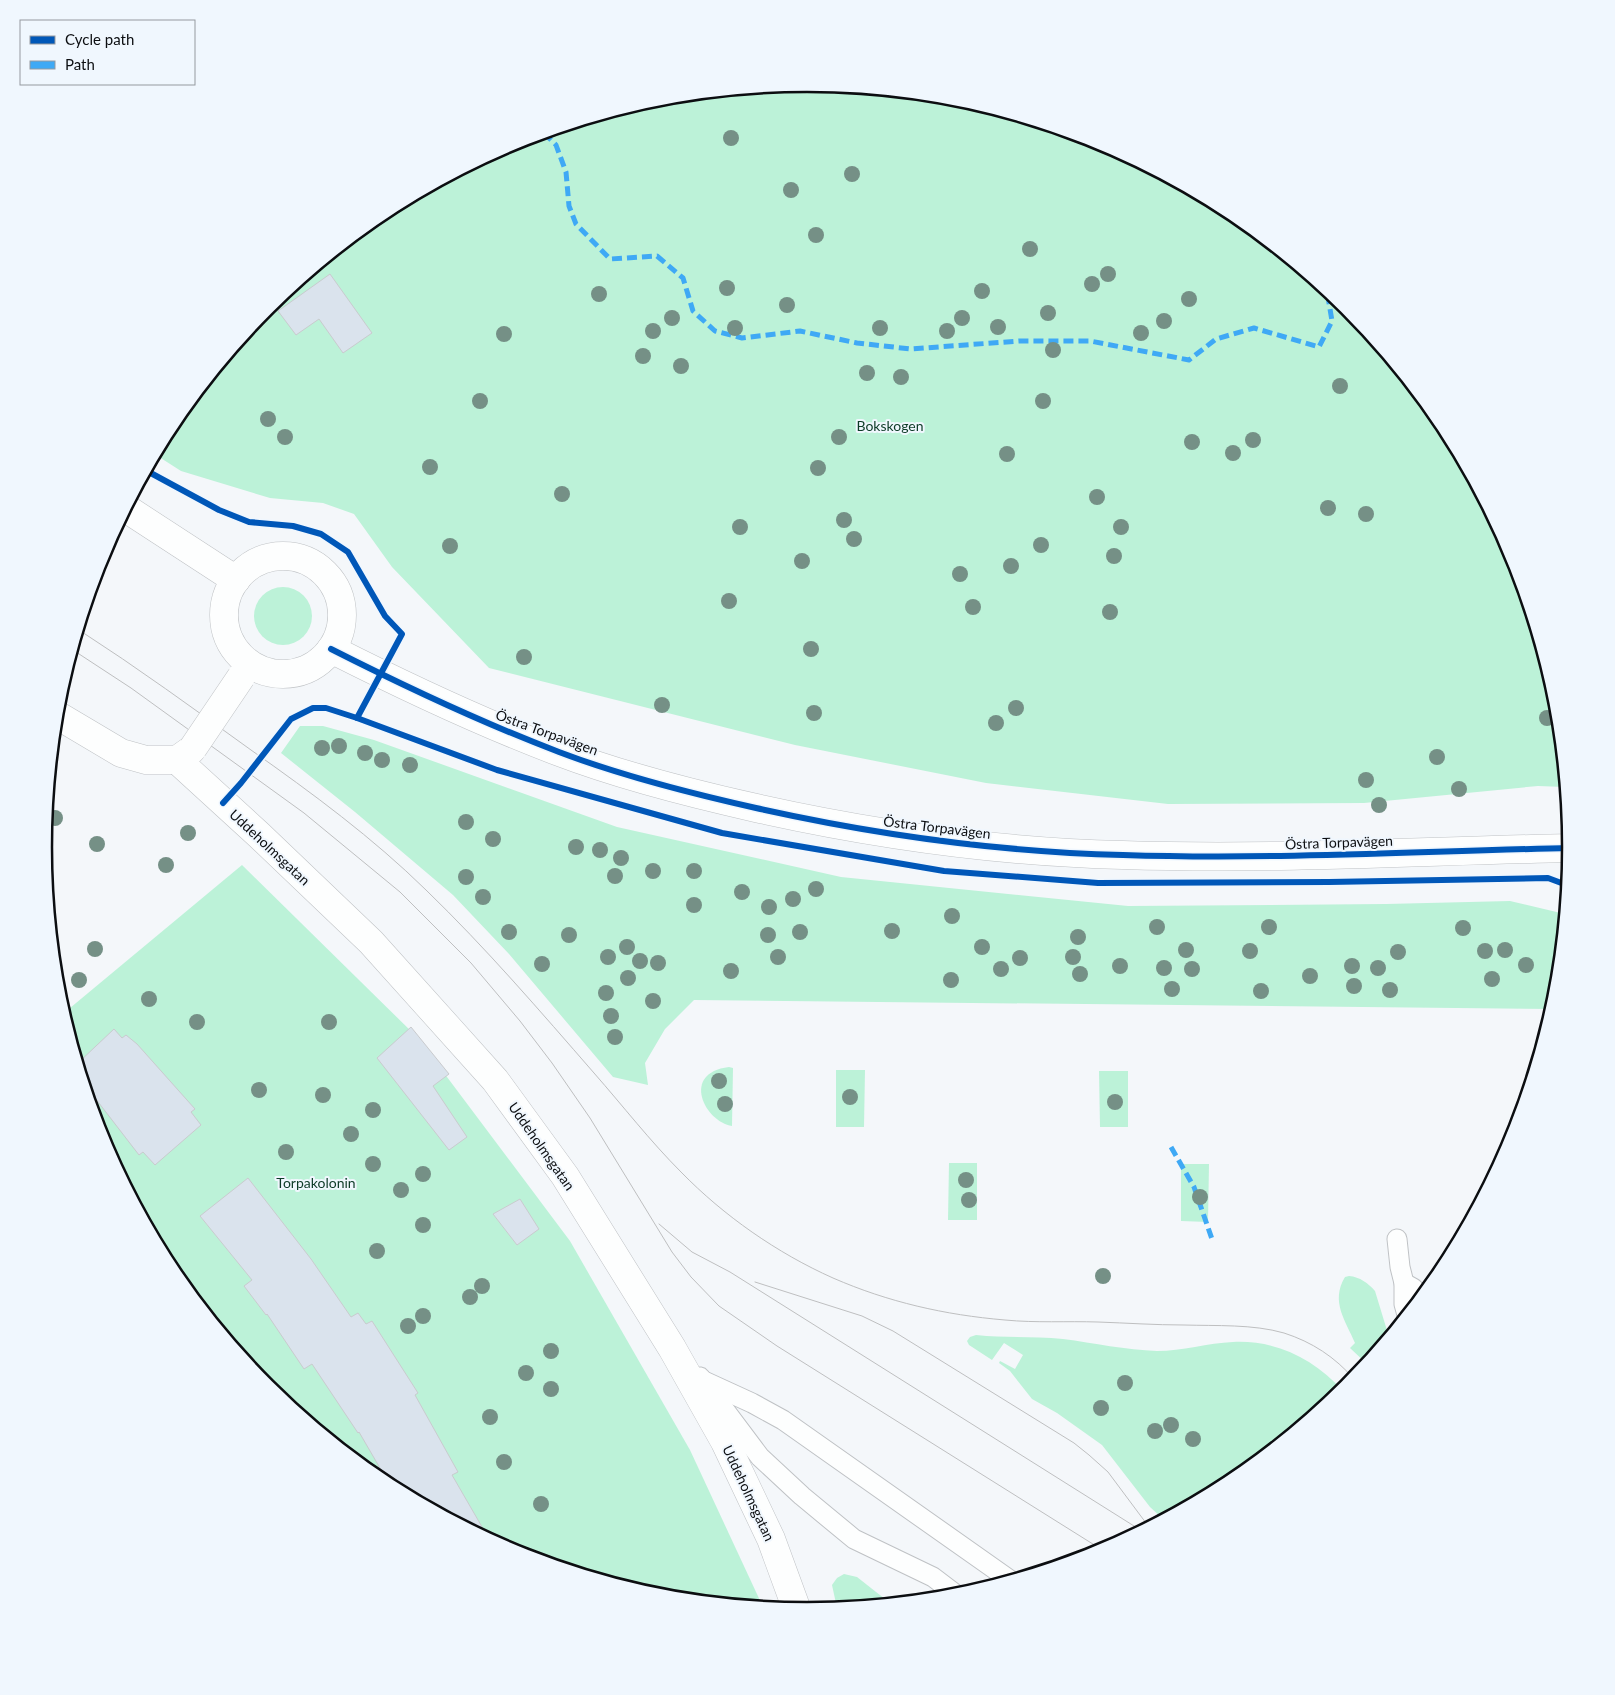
<svg xmlns="http://www.w3.org/2000/svg" width="1615" height="1695" font-family="Lato,sans-serif">
  <rect width="100%" height="100%" fill="#f4f7fa"/>
  <!-- green -->
  <g fill="#bcf2d8">
    <polygon points="808,84 957,98 1100,142 1232,213 1348,308 1443,423 1513,555 1557,699 1565,787 1538,786 1364,803 1168,804 986,783 795,745 489,668 392,567 354,514 323,503 270,498 181,471 156,455 173,423 268,307 383,212 515,142 659,98"/>
    <circle cx="283" cy="616" r="29"/>
    <polygon points="300,726 323,726 374,740 617,827 841,877 1128,906 1386,904 1510,901 1565,914 1557,997 1553,1009 694,1000 665,1029 645,1063 648,1085 613,1077 509,954 453,895 355,812 281,753"/>
    <polygon points="242,865 417,1037 570,1241 690,1450 763,1607 658,1597 515,1553 383,1482 267,1387 172,1272 102,1140 64,1013"/>
    <path d="M729 1067 733 1068 732 1126C705 1122 680 1073 729 1067Z"/>
    <polygon points="836,1070 865,1070 864,1127 836,1127"/>
    <polygon points="1099,1071 1128,1071 1128,1127 1100,1127"/>
    <polygon points="949,1163 977,1163 977,1220 948,1220"/>
    <polygon points="1181,1164 1209,1164 1208,1222 1181,1221"/>
    <path d="M1349 1276C1360 1277 1368 1283 1375 1291L1389 1337 1367 1364 1350 1348 1355 1343C1346 1321 1330 1302 1345 1277Z"/>
    <path d="M976 1335C1005 1338 1034 1336 1063 1339 1094 1343 1126 1350 1157 1351 1182 1351 1208 1343 1233 1342 1277 1340 1314 1359 1343 1391L1232 1483 1163 1519 1150 1507 1102 1445 1057 1413 1032 1399 1010 1371 999 1363 1000 1361 1015 1369 1023 1355 1004 1343 992 1360 969 1345 967 1341 970 1337Z"/>
    <polygon points="844,1574 857,1577 890,1603 837,1608 832,1585 837,1578"/>
  </g>
  <!-- building -->
  <g fill="#dae3ed" stroke="#c9cbce">
    <polygon points="330,274 372,333 343,353 319,319 296,335 278,311"/>
    <polygon points="411,1027 449,1074 433,1086 467,1137 449,1150 377,1058"/>
    <polygon points="114,1029 122,1038 126,1035 137,1044 195,1109 191,1112 201,1125 155,1165 143,1152 139,1155 85,1085 78,1063"/>
    <polygon points="248,1178 311,1259 351,1317 358,1313 366,1324 372,1321 418,1393 415,1395 458,1472 452,1475 489,1539 391,1487 359,1432 358,1433 312,1364 304,1369 267,1314 266,1315 244,1286 252,1280 200,1216"/>
    <polygon points="520,1199 539,1229 517,1245 493,1214"/>
  </g>
  <g fill="none" stroke-linecap="round" stroke-linejoin="round">
    <!-- service casing -->
    <g stroke="#bfc2c5" stroke-width="21">
      <g id="service">
        <polyline points="1397,1239 1400,1267 1404,1283 1404,1304 1407,1315"/>
        <polyline points="1404,1283 1413,1288 1422,1297"/>
        <polyline points="700,1377 760,1457 802,1496 854,1539 933,1577 958,1596"/>
        <polyline points="704,1381 752,1403 783,1420 1010,1580"/>
      </g>
    </g>
    <!-- minor casing -->
    <g stroke="#bfc2c5" stroke-width="29">
      <g id="minor">
        <polyline points="57,715 121,753 146,760 177,760 191,750"/>
        <polyline points="177,760 259,835 371,942 495,1080 565,1176 672,1348 725,1442 771,1539 797,1610"/>
      </g>
    </g>
    <!-- tertiary casing -->
    <g stroke="#bfc2c5" stroke-width="29">
      <g id="tertiary">
        <polyline points="127,509 236,580"/>
        <circle cx="283" cy="615" r="59"/>
        <path d="M331 649C406 687 480 722 559 752 622 776 689 793 756 808 877 835 999 852 1123 855 1273 860 1422 851 1571 848"/>
      </g>
    </g>
    <!-- service -->
    <use href="#service" stroke="#fdfefe" stroke-width="19"/>
    <!-- minor -->
    <use href="#minor" stroke="#fdfefe" stroke-width="28"/>
    <!-- tertiary -->
    <use href="#tertiary" stroke="#fdfefe" stroke-width="28"/>
    <!-- tram -->
    <g stroke="#bebfc0" stroke-width="1">
      <path d="M79 630C138 668 194 709 251 750 312 793 373 838 426 890 486 948 540 1011 594 1073 623 1106 650 1141 681 1172 724 1216 777 1253 833 1278 888 1302 945 1315 1005 1320 1036 1323 1067 1321 1098 1322 1127 1323 1155 1325 1184 1325 1216 1326 1253 1324 1284 1333 1312 1342 1335 1357 1354 1379"/>
      <polyline points="73,650 131,688 304,813 400,892 471,963 520,1021 552,1063 590,1118 672,1252 691,1277 719,1306 777,1346 1104,1551"/>
      <polyline points="659,1224 692,1252 730,1272 1142,1531"/>
      <polyline points="755,1282 862,1316 893,1331 1074,1443 1089,1455 1108,1472 1149,1527"/>
    </g>
    <!-- minor-bridge casing -->
    <g stroke="#bfc2c5" stroke-width="29" stroke-linecap="butt">
      <polyline id="minor-bridge" points="193,748 241,677"/>
    </g>
    <!-- minor-bridge -->
    <use href="#minor-bridge" stroke="#fdfefe" stroke-width="28"/>
    <!-- quiet -->
    <g stroke="#3fa9f5" stroke-width="5" stroke-dasharray="10 5" stroke-linecap="butt">
      <polyline points="544,133 556,145 566,172 569,206 576,224 610,259 657,256 683,278 693,311 715,331 742,338 800,331 857,343 911,349 1019,341 1090,341 1189,360 1216,339 1254,328 1319,347 1332,321 1327,291"/>
      <polyline points="1171,1147 1194,1187 1213,1242"/>
    </g>
    <!-- cycleway casing -->
    <g stroke="#f0f7fe" stroke-width="9">
      <g id="cycleway">
        <polyline points="147,471 219,510 249,522 293,526 321,534 348,552 385,616 402,634 357,718 497,770 722,833 944,871 1098,883 1329,882 1548,878 1564,884 1567,886"/>
        <path d="M331 649C406 687 480 722 559 752 622 776 689 793 756 808 877 835 999 852 1123 855 1273 860 1422 851 1571 848"/>
        <polyline points="223,803 241,783 291,719 313,708 326,708 357,718"/>
      </g>
    </g>
    <!-- cycleway -->
    <use href="#cycleway" stroke="#0057b8" stroke-width="6"/>
  </g>
  <!-- trees -->
  <g fill="#759086">
    <circle cx="731" cy="138" r="8"/>
    <circle cx="852" cy="174" r="8"/>
    <circle cx="791" cy="190" r="8"/>
    <circle cx="816" cy="235" r="8"/>
    <circle cx="1030" cy="249" r="8"/>
    <circle cx="1108" cy="274" r="8"/>
    <circle cx="1092" cy="284" r="8"/>
    <circle cx="727" cy="288" r="8"/>
    <circle cx="982" cy="291" r="8"/>
    <circle cx="599" cy="294" r="8"/>
    <circle cx="1189" cy="299" r="8"/>
    <circle cx="787" cy="305" r="8"/>
    <circle cx="1048" cy="313" r="8"/>
    <circle cx="672" cy="318" r="8"/>
    <circle cx="962" cy="318" r="8"/>
    <circle cx="1164" cy="321" r="8"/>
    <circle cx="998" cy="327" r="8"/>
    <circle cx="735" cy="328" r="8"/>
    <circle cx="880" cy="328" r="8"/>
    <circle cx="653" cy="331" r="8"/>
    <circle cx="947" cy="331" r="8"/>
    <circle cx="1141" cy="333" r="8"/>
    <circle cx="504" cy="334" r="8"/>
    <circle cx="1053" cy="350" r="8"/>
    <circle cx="643" cy="356" r="8"/>
    <circle cx="681" cy="366" r="8"/>
    <circle cx="867" cy="373" r="8"/>
    <circle cx="901" cy="377" r="8"/>
    <circle cx="1340" cy="386" r="8"/>
    <circle cx="480" cy="401" r="8"/>
    <circle cx="1043" cy="401" r="8"/>
    <circle cx="268" cy="419" r="8"/>
    <circle cx="285" cy="437" r="8"/>
    <circle cx="839" cy="437" r="8"/>
    <circle cx="1253" cy="440" r="8"/>
    <circle cx="1192" cy="442" r="8"/>
    <circle cx="1233" cy="453" r="8"/>
    <circle cx="1007" cy="454" r="8"/>
    <circle cx="430" cy="467" r="8"/>
    <circle cx="818" cy="468" r="8"/>
    <circle cx="562" cy="494" r="8"/>
    <circle cx="1097" cy="497" r="8"/>
    <circle cx="1328" cy="508" r="8"/>
    <circle cx="1366" cy="514" r="8"/>
    <circle cx="844" cy="520" r="8"/>
    <circle cx="740" cy="527" r="8"/>
    <circle cx="1121" cy="527" r="8"/>
    <circle cx="854" cy="539" r="8"/>
    <circle cx="1041" cy="545" r="8"/>
    <circle cx="450" cy="546" r="8"/>
    <circle cx="1114" cy="556" r="8"/>
    <circle cx="802" cy="561" r="8"/>
    <circle cx="1011" cy="566" r="8"/>
    <circle cx="960" cy="574" r="8"/>
    <circle cx="729" cy="601" r="8"/>
    <circle cx="973" cy="607" r="8"/>
    <circle cx="1110" cy="612" r="8"/>
    <circle cx="811" cy="649" r="8"/>
    <circle cx="524" cy="657" r="8"/>
    <circle cx="662" cy="705" r="8"/>
    <circle cx="1016" cy="708" r="8"/>
    <circle cx="814" cy="713" r="8"/>
    <circle cx="1547" cy="718" r="8"/>
    <circle cx="996" cy="723" r="8"/>
    <circle cx="339" cy="746" r="8"/>
    <circle cx="322" cy="748" r="8"/>
    <circle cx="365" cy="753" r="8"/>
    <circle cx="1437" cy="757" r="8"/>
    <circle cx="382" cy="760" r="8"/>
    <circle cx="410" cy="765" r="8"/>
    <circle cx="1366" cy="780" r="8"/>
    <circle cx="1459" cy="789" r="8"/>
    <circle cx="1379" cy="805" r="8"/>
    <circle cx="55" cy="818" r="8"/>
    <circle cx="466" cy="822" r="8"/>
    <circle cx="188" cy="833" r="8"/>
    <circle cx="493" cy="839" r="8"/>
    <circle cx="97" cy="844" r="8"/>
    <circle cx="576" cy="847" r="8"/>
    <circle cx="600" cy="850" r="8"/>
    <circle cx="621" cy="858" r="8"/>
    <circle cx="166" cy="865" r="8"/>
    <circle cx="653" cy="871" r="8"/>
    <circle cx="694" cy="871" r="8"/>
    <circle cx="615" cy="876" r="8"/>
    <circle cx="466" cy="877" r="8"/>
    <circle cx="816" cy="889" r="8"/>
    <circle cx="742" cy="892" r="8"/>
    <circle cx="483" cy="897" r="8"/>
    <circle cx="793" cy="899" r="8"/>
    <circle cx="694" cy="905" r="8"/>
    <circle cx="769" cy="907" r="8"/>
    <circle cx="952" cy="916" r="8"/>
    <circle cx="1157" cy="927" r="8"/>
    <circle cx="1269" cy="927" r="8"/>
    <circle cx="1463" cy="928" r="8"/>
    <circle cx="892" cy="931" r="8"/>
    <circle cx="509" cy="932" r="8"/>
    <circle cx="800" cy="932" r="8"/>
    <circle cx="569" cy="935" r="8"/>
    <circle cx="768" cy="935" r="8"/>
    <circle cx="1078" cy="937" r="8"/>
    <circle cx="627" cy="947" r="8"/>
    <circle cx="982" cy="947" r="8"/>
    <circle cx="95" cy="949" r="8"/>
    <circle cx="1186" cy="950" r="8"/>
    <circle cx="1505" cy="950" r="8"/>
    <circle cx="1250" cy="951" r="8"/>
    <circle cx="1485" cy="951" r="8"/>
    <circle cx="1398" cy="952" r="8"/>
    <circle cx="608" cy="957" r="8"/>
    <circle cx="778" cy="957" r="8"/>
    <circle cx="1073" cy="957" r="8"/>
    <circle cx="1020" cy="958" r="8"/>
    <circle cx="640" cy="961" r="8"/>
    <circle cx="658" cy="963" r="8"/>
    <circle cx="542" cy="964" r="8"/>
    <circle cx="1526" cy="965" r="8"/>
    <circle cx="1120" cy="966" r="8"/>
    <circle cx="1352" cy="966" r="8"/>
    <circle cx="1164" cy="968" r="8"/>
    <circle cx="1378" cy="968" r="8"/>
    <circle cx="1001" cy="969" r="8"/>
    <circle cx="1192" cy="969" r="8"/>
    <circle cx="731" cy="971" r="8"/>
    <circle cx="1080" cy="974" r="8"/>
    <circle cx="1310" cy="976" r="8"/>
    <circle cx="628" cy="978" r="8"/>
    <circle cx="1492" cy="979" r="8"/>
    <circle cx="79" cy="980" r="8"/>
    <circle cx="951" cy="980" r="8"/>
    <circle cx="1354" cy="986" r="8"/>
    <circle cx="1172" cy="989" r="8"/>
    <circle cx="1390" cy="990" r="8"/>
    <circle cx="1261" cy="991" r="8"/>
    <circle cx="606" cy="993" r="8"/>
    <circle cx="149" cy="999" r="8"/>
    <circle cx="653" cy="1001" r="8"/>
    <circle cx="611" cy="1016" r="8"/>
    <circle cx="197" cy="1022" r="8"/>
    <circle cx="329" cy="1022" r="8"/>
    <circle cx="615" cy="1037" r="8"/>
    <circle cx="719" cy="1081" r="8"/>
    <circle cx="259" cy="1090" r="8"/>
    <circle cx="323" cy="1095" r="8"/>
    <circle cx="850" cy="1097" r="8"/>
    <circle cx="1115" cy="1102" r="8"/>
    <circle cx="725" cy="1104" r="8"/>
    <circle cx="373" cy="1110" r="8"/>
    <circle cx="351" cy="1134" r="8"/>
    <circle cx="286" cy="1152" r="8"/>
    <circle cx="373" cy="1164" r="8"/>
    <circle cx="423" cy="1174" r="8"/>
    <circle cx="966" cy="1180" r="8"/>
    <circle cx="401" cy="1190" r="8"/>
    <circle cx="1200" cy="1197" r="8"/>
    <circle cx="969" cy="1200" r="8"/>
    <circle cx="423" cy="1225" r="8"/>
    <circle cx="377" cy="1251" r="8"/>
    <circle cx="1103" cy="1276" r="8"/>
    <circle cx="482" cy="1286" r="8"/>
    <circle cx="470" cy="1297" r="8"/>
    <circle cx="423" cy="1316" r="8"/>
    <circle cx="408" cy="1326" r="8"/>
    <circle cx="551" cy="1351" r="8"/>
    <circle cx="526" cy="1373" r="8"/>
    <circle cx="1125" cy="1383" r="8"/>
    <circle cx="551" cy="1389" r="8"/>
    <circle cx="1101" cy="1408" r="8"/>
    <circle cx="490" cy="1417" r="8"/>
    <circle cx="1171" cy="1425" r="8"/>
    <circle cx="1155" cy="1431" r="8"/>
    <circle cx="1193" cy="1439" r="8"/>
    <circle cx="504" cy="1462" r="8"/>
    <circle cx="541" cy="1504" r="8"/>
  </g>
  <g text-anchor="middle" dominant-baseline="central" stroke-width="4" stroke-linejoin="round" paint-order="stroke">
    <!-- park labels -->
    <g font-size="14" fill="#0d3b27" stroke="#f0f7fe">
      <text x="890" y="425">Bokskogen</text>
      <text x="316" y="1182">Torpakolonin</text>
    </g>
    <!-- street labels -->
    <g font-size="14" fill="#0c0e11" stroke="#f0f7fe">
      <text transform="translate(547 732) rotate(20)">Östra Torpavägen</text>
      <text transform="translate(937 827) rotate(7)">Östra Torpavägen</text>
      <text transform="translate(1339 842) rotate(-2)">Östra Torpavägen</text>
      <text transform="translate(270 847) rotate(43)">Uddeholmsgatan</text>
      <text transform="translate(542 1146) rotate(55)">Uddeholmsgatan</text>
      <text transform="translate(749 1493) rotate(65)">Uddeholmsgatan</text>
    </g>
  </g>
  <!-- crop -->
  <path d="M0 0H1615V1695H0ZM52 847a755 755 0 1 1 1510 0a755 755 0 1 1-1510 0Z" fill="#f0f7fe" fill-rule="evenodd"/>
  <path fill="none" stroke="#0c0e11" stroke-width="2.5" d="M52 847a755 755 0 1 1 1510 0a755 755 0 1 1-1510 0Z"/>
  <!-- legend -->
  <rect x="20" y="20" width="175" height="65" fill="#f0f7fe" stroke="#959a9f"/>
  <rect x="30" y="36" width="25" height="8" fill="#0057b8" stroke="#959a9f"/>
  <text x="65" y="45" font-size="15" fill="#0c0e11">Cycle path</text>
  <rect x="30" y="61" width="25" height="8" fill="#3fa9f5" stroke="#959a9f"/>
  <text x="65" y="70" font-size="15" fill="#0c0e11">Path</text>
</svg>
